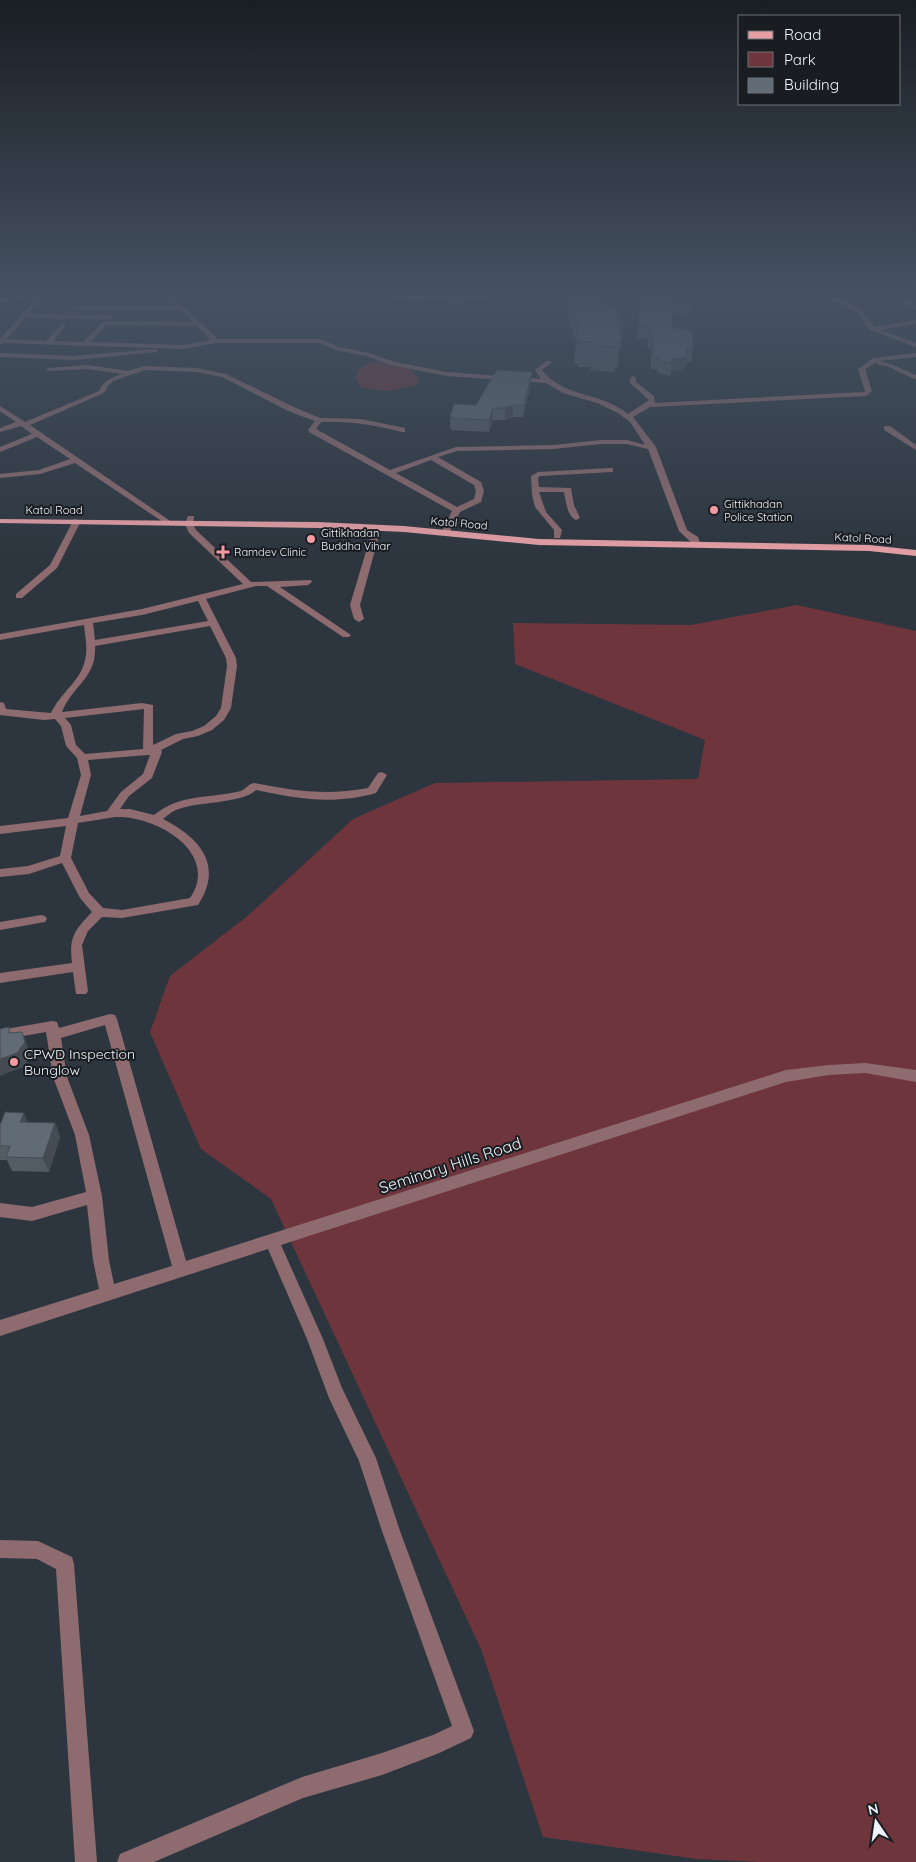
<svg xmlns="http://www.w3.org/2000/svg" width="916" height="1862" font-family="Quicksand,sans-serif">
  <rect width="100%" height="100%" fill="#2d363f"/>
  <!-- green -->
  <g fill="#6f353c">
    <polygon points="373,361 409,368 419,379 418,385 386,391 362,388 355,378 359,369"/>
    <polygon points="797,605 916,631 916,1862 762,1862 697,1859 543,1837 481,1649 271,1199 201,1149 150,1032 170,976 250,914 353,819 435,783 698,779 705,740 515,664 513,623 691,625"/>
  </g>
  <g fill="none" stroke-linecap="round" stroke-linejoin="round">
    <!-- minor -->
    <g fill="#8d6b6e" fill-rule="evenodd">
      <polygon points="19,296 33,296 0,303 0,299"/>
      <path d="M38 296H44L28 314 111 315 114 317 111 319 25 318 7 339 46 341 63 323 66 325 53 341 83 342 104 321 193 322 180 310H75L72 308 75 306H176L166 296H173L218 339H320L339 347 369 353 395 362 447 372 541 379 535 370 547 361H551V363L542 370C564 398 602 392 628 414L649 400 630 383V378L633 376 636 378V382L654 396 655 403 864 392 865 391 858 369 873 358 916 353V357L880 361 893 365 916 375V380L889 367 877 364 876 363 878 361 865 369 872 391 866 396 650 407 633 417 656 447 687 530 698 537 701 545 697 548 679 531 648 449 627 444H601L553 449 457 451 438 457 481 482 484 491 481 502 460 512 449 533 445 536 441 533 452 511 309 432 308 430 315 421 288 411 222 377 197 372 145 370 113 381 108 386 104 393 30 425 169 520 170 522 166 524 75 463 40 474 0 478V474L39 470 70 459 37 437 0 452V447L32 434 21 426 0 432V428L16 422 0 411V406L25 422 99 391C104 380 111 378 122 374L88 369 47 371V369L49 368 88 365 128 371 144 366 197 368 226 374 294 407 320 418 361 419 405 428V432H402C375 425 349 421 321 422L316 429 390 470 456 447 553 445 601 440H627L645 445 630 422 618 413 597 403 563 393 546 383 447 376 391 365 366 356 335 350 319 343H216L183 349 3 343 0 345V339ZM106 325 197 326 211 340 183 345 90 342ZM431 460 474 485 476 491 474 499 457 507 396 473Z"/>
      <polygon points="369,296 508,296 505,298 410,300"/>
      <path d="M825 296C844 296 866 309 874 327L916 320V324L880 330 916 343V347L870 330 858 313Z"/>
      <polygon points="890,296 898,296 916,305 916,309"/>
      <polygon points="155,349 157,350 157,352 75,360 0,357 0,353 75,356"/>
      <polygon points="884,426 890,426 916,445 916,450 884,430"/>
      <path d="M610 468H613V472L540 476 538 478 539 487 571 488 574 505 580 518 576 520C567 516 566 502 564 492H539L546 512 562 530 560 538H554V530L535 507 532 495 531 476 538 472Z"/>
      <path d="M188 516H194L193 524 196 530 251 582 311 580 312 582 308 585 280 587 351 635 349 637H343L267 586H256L206 599 236 658 237 666 231 708 224 720 212 730 198 736 183 739 161 750 162 752 152 778 129 796 120 809H130L154 815C182 793 208 799 241 791 246 789 248 784 254 783 295 791 326 796 368 788L378 773 382 772 387 775 376 793C333 805 299 799 256 790 242 804 197 801 176 810 171 812 167 816 163 819 200 838 224 865 198 905L122 918 102 917 88 931 82 945 88 991 86 994H76L73 972 0 983V973L72 963C69 937 74 931 92 912L80 898 62 863 29 874 0 877V869L28 866 60 856 66 826 0 834V826L68 818 81 775 77 758 66 746 61 726 55 719 44 720 0 715V702L4 703 6 709 51 713C59 694 81 681 85 660 88 649 85 636 84 625L0 640V634L142 609 243 584 189 533 185 524ZM198 601 208 621 95 640 93 623 142 615ZM210 626 226 658 227 666 221 708 216 716 204 726 192 731 176 734 153 745V705L142 703 62 712C72 686 97 678 95 646ZM144 709 143 749 85 754 76 745 71 725 65 718ZM148 755H150L143 774 121 792 107 811 80 816 91 775 88 760ZM115 817C155 815 221 852 190 898L122 910 103 908 89 893 71 858 78 823Z"/>
      <polygon points="74,519 81,521 57,568 22,598 16,598 16,594 50,565"/>
      <polygon points="377,525 381,528 360,605 364,619 359,622 354,619 350,605 373,528"/>
      <polygon points="41,915 45,916 47,919 45,922 0,930 0,922"/>
      <path d="M110 1014 115 1015 117 1019 186 1261 786 1070 829 1065 865 1063 916 1070V1082L865 1073 829 1075 786 1082 281 1245 323 1339 342 1388 376 1458 400 1531 474 1731 471 1738 437 1754 382 1775 303 1798 154 1862H117L120 1854 302 1777 382 1753 433 1735 452 1726 382 1531 359 1461 329 1398 307 1339 268 1249 0 1336V1320L99 1289 93 1260 87 1205 32 1221 0 1217V1203L32 1207 86 1192 75 1135 53 1077 46 1032 0 1040V1030L52 1021 57 1022 59 1028ZM105 1025 172 1266 114 1284 109 1260 102 1196 89 1135 67 1077 61 1038Z"/>
      <polygon points="0,1540 38,1541 72,1557 74,1564 97,1862 75,1862 56,1569 37,1559 0,1558"/>
    </g>
    <!-- major -->
    <polygon fill="#e59fa5" fill-rule="evenodd" points="0,519 318,522 404,526 539,539 869,545 916,550 916,556 869,551 539,545 404,532 318,528 0,523"/>
  </g>
  <!-- wall -->
  <g fill="#535c65">
    <polygon points="569,296 597,296 602,305 623,323 621,348 619,348 618,367 615,367 614,372 590,370 591,367 578,367 578,364 574,364 576,342 568,318"/>
    <polygon points="714,296 761,296 759,304 733,305 730,300 717,300"/>
    <polygon points="697,297 687,314 672,313 672,328 693,349 691,362 686,361 685,370 671,371 671,376 664,375 657,372 657,369 651,369 651,349 647,347 648,339 637,338 640,304"/>
    <polygon points="531,384 523,417 513,417 505,420 493,420 489,432 451,430 451,428 450,428 450,416"/>
    <polygon points="0,1123 55,1123 60,1137 49,1172 12,1171 7,1160 0,1160"/>
  </g>
  <!-- shaded-wall -->
  <g fill="#444b52">
    <polygon points="692,296 698,296 687,314 689,302"/>
    <polygon points="686,357 685,370 671,371 672,359"/>
    <polygon points="532,372 531,384 523,417 524,405"/>
    <polygon points="513,405 513,417 505,420 505,408"/>
    <polygon points="493,408 493,420 489,432 489,420"/>
    <polygon points="22,1032 31,1056 23,1067 0,1076 0,1059"/>
    <polygon points="24,1113 30,1127 20,1122"/>
    <polygon points="55,1123 60,1137 49,1172 43,1158"/>
  </g>
  <!-- building -->
  <g fill="#616b75" stroke="#444b52">
    <polygon points="570,296 597,296 602,305 614,305 623,323 620,323 620,342 616,342 616,347 592,345 593,342 579,342 580,339 576,339 579,323"/>
    <polygon points="645,296 692,296 689,302 672,300 672,328 692,329 693,349 686,349 686,357 672,359 672,363 666,362 658,359 658,356 653,356 652,336 649,334 652,326 639,326 639,316 642,315 640,313 640,304"/>
    <polygon points="497,370 532,372 524,405 513,405 505,408 493,408 489,420 451,418 452,416 450,416 454,404 476,405"/>
    <polygon points="9,1027 9,1033 22,1032 25,1042 17,1053 0,1059 0,1029"/>
    <polygon points="5,1112 24,1113 20,1122 55,1123 43,1158 6,1157 10,1146 0,1146 0,1123 1,1123"/>
  </g>
  <!-- sky -->
  <linearGradient id="sky" x2="0" y2="1"><stop stop-color="#191e23"/><stop offset="0.53" stop-color="#465263"/><stop offset="1" stop-color="#465263" stop-opacity="0"/></linearGradient>
  <rect width="916" height="557" fill="url(#sky)"/>
  <!-- markers -->
  <g fill="#f49aa3" stroke="#191d21" stroke-width="2">
    <circle cx="714" cy="510" r="5"/>
    <circle cx="311" cy="539" r="5"/>
    <path d="M220.5 544.5h5v5h5v5h-5v5h-5v-5h-5v-5h5z"/>
    <circle cx="14" cy="1062" r="5"/>
  </g>
  <g text-anchor="middle" dominant-baseline="central" stroke-width="4" stroke-linejoin="round" paint-order="stroke">
    <!-- far-poi labels -->
    <g font-size="11" fill="#eef4fa" stroke="#191d21" text-anchor="start">
      <text x="724" y="504">Gittikhadan<tspan x="724" dy="13">Police Station</tspan></text>
      <text x="321" y="533">Gittikhadan<tspan x="321" dy="13">Buddha Vihar</tspan></text>
      <text x="234" y="552">Ramdev Clinic</text>
    </g>
    <!-- far-street labels -->
    <g font-size="11" fill="#eef4fa" stroke="#191d21">
      <text x="54" y="510">Katol Road</text>
      <text transform="translate(459 523) rotate(5)">Katol Road</text>
      <text transform="translate(863 538) rotate(3)">Katol Road</text>
    </g>
    <!-- poi labels -->
    <g font-size="14" fill="#eef4fa" stroke="#191d21" text-anchor="start">
      <text x="24" y="1054">CPWD Inspection<tspan x="24" dy="16">Bunglow</tspan></text>
    </g>
    <!-- near-street labels -->
    <g font-size="16" fill="#eef4fa" stroke="#191d21">
      <text transform="translate(450 1165) rotate(-18)">Seminary Hills Road</text>
    </g>
  </g>
  <!-- legend -->
  <rect x="738" y="15" width="162" height="90" fill="#191d21" stroke="#6e7378"/>
  <rect x="748" y="31" width="25" height="8" fill="#e59fa5" stroke="#6e7378"/>
  <text x="784" y="40" font-size="15" fill="#eef4fa">Road</text>
  <rect x="748" y="52" width="25" height="15" fill="#6f353c" stroke="#6e7378"/>
  <text x="784" y="65" font-size="15" fill="#eef4fa">Park</text>
  <rect x="748" y="78" width="25" height="15" fill="#616b75" stroke="#6e7378"/>
  <text x="784" y="90" font-size="15" fill="#eef4fa">Building</text>
  <!-- north arrow -->
  <g transform="translate(876 1822) rotate(347)" stroke="#191d21" stroke-width="4" paint-order="stroke">
  <path d="M0-4L9 19L0 12L-9 19Z" fill="#eef4fa"/>
  <text y="-8" font-size="14" font-weight="bold" text-anchor="middle" fill="#eef4fa">N</text>
  </g>
</svg>
